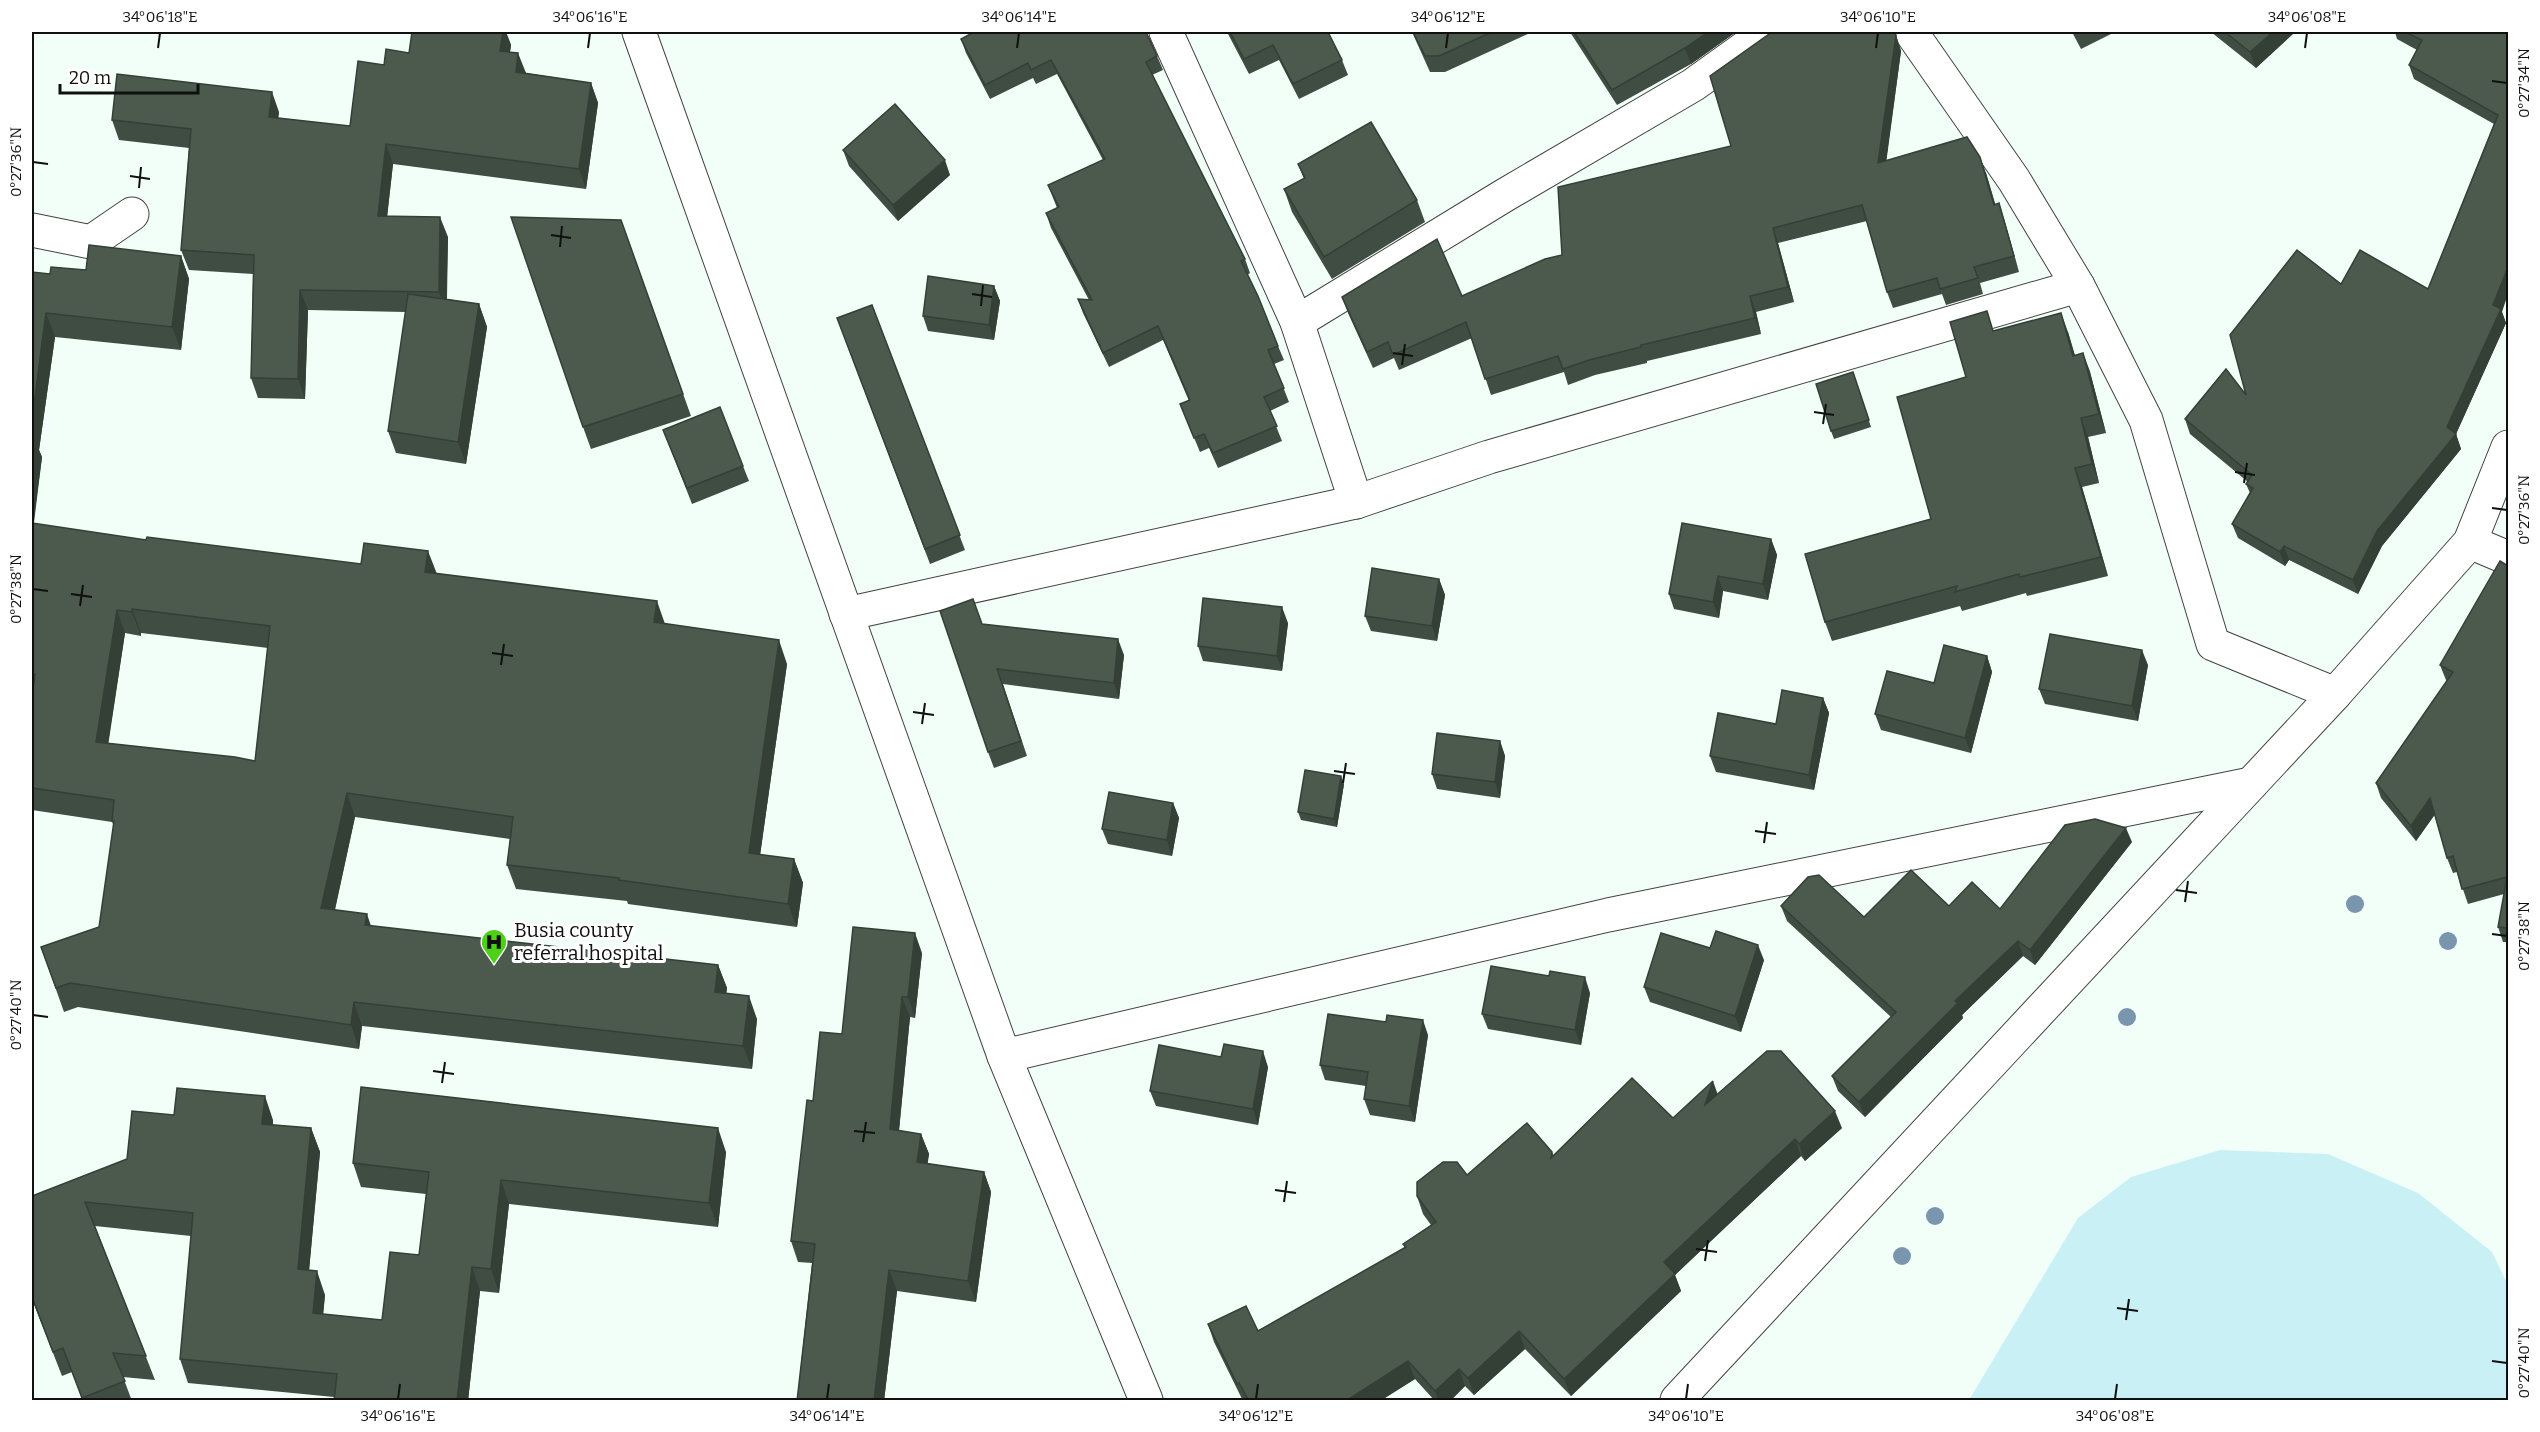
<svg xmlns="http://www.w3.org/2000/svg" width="2540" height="1432" font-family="Bitter,serif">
  <rect width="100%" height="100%" fill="#f2fff9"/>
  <!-- pitch -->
  <polygon fill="#c9f1f5" points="2220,1150 2328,1154 2418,1193 2492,1252 2508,1285 2508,1400 1969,1400 2078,1218 2131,1177"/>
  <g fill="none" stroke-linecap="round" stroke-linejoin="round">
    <!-- street casing -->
    <g stroke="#434343" stroke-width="35">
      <g id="street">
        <polyline points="639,32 1004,1056 1146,1400"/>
        <polyline points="1166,32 1297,322 1356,502"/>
        <polyline points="1911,32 2014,180 2078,286 2146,420 2213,644 2335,694"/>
        <polyline points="32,230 91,242 132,214"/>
        <polyline points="1297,322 1505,195 1693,85 1767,32"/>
        <polyline points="2470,542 2508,558"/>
        <polyline points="846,614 1356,502 1489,457 2078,286"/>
        <polyline points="1004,1056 1608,915 2251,784"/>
        <polyline points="1677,1400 2335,694 2470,542 2508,447"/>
      </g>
    </g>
    <!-- street -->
    <use href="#street" stroke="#fff" stroke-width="33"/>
  </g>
  <!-- trees -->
  <g fill="#7a96ae">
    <circle cx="2355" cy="904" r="9"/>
    <circle cx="2448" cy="941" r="9"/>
    <circle cx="2127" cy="1017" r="9"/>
    <circle cx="1935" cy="1216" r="9"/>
    <circle cx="1902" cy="1256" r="9"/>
  </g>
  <!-- wall -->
  <g fill="#404d42" fill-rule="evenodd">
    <polygon points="412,32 506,32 511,45 510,52 526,73 591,83 598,103 586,189 393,164 387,216 448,237 447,299 479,304 487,327 466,464 396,453 388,431 406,312 308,310 305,399 258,398 251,378 253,274 189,270 181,250 189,148 119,140 112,120 279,112 278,118 350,126 384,65 409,53"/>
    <polygon points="1227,32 1328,32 1342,60 1348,75 1299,99 1279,60 1249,74"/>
    <polygon points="1412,32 1532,32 1445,72 1430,72"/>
    <polygon points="1570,32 1736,32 1691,64 1617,105"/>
    <polygon points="2072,32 2115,32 2081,49"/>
    <polygon points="2211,32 2295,32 2256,68"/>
    <polygon points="2395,32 2508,32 2502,312 2506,323 2456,434 2461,449 2382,546 2358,594 2289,560 2285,566 2238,538 2232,524 2250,493 2246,484 2248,482 2190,434 2185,419 2246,395 2341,284 2428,289 2494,124 2414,79 2409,65 2417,50 2397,39"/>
    <polygon points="1896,35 1901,51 1886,161 1986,173 1995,204 2004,219 2019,272 1980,283 1983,294 1946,305 1942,294 1893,308 1887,292 1867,221 1778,243 1794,302 1756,312 1761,334 1647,361 1647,363 1595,375 1568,385 1564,372 1491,395 1472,338 1399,370 1394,358 1373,368 1348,313 1342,297 1462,296 1562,255 1731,146"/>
    <polygon points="1149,37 1163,70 1152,75 1245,259 1250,273 1247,275 1278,346 1284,360 1274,364 1289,402 1270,411 1282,441 1218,468 1209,448 1200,452 1180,404 1189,401 1163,340 1109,367 1083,313 1078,299 1089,300 1051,228 1046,213 1057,208 1048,185 1103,160 1057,74 1036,84 1033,78 990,99 966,53 961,39"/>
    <polygon points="843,150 950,175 898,221 849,166"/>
    <polygon points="1298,164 1417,200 1425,222 1332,279 1292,212 1284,189 1304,179"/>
    <polygon points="621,220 691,416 591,449 583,427"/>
    <path d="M181 256 189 279 181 350 55 337 39 450 42 457 33 524 146 540 436 573 665 623 787 664 760 855 794 859 803 883 797 927 628 904 627 901 516 889 507 865 510 839 355 817 335 910 371 926 718 965 727 988 726 993 757 1019 752 1069 362 1026 359 1049 78 1007 64 1012 41 947 99 927 114 826 112 822 32 810V272L50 274 86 270ZM125 633 141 636V633L268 648 255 761 108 743Z"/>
    <polygon points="994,286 1000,301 994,340 928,331 923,316"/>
    <polygon points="872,305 965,550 930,564 837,318"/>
    <polygon points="1994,330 2068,332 2075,355 2083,353 2090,372 2106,433 2088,437 2099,483 2082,487 2108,576 2027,596 2026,593 1962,611 1960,606 1832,641 1825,622 1931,519 1966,377"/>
    <polygon points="1853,372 1871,427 1834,439 1831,431"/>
    <polygon points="663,430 743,466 749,481 692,504"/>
    <polygon points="1771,539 1777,555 1768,600 1723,591 1719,618 1674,609 1669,594"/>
    <polygon points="2508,566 2508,942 2503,942 2498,927 2504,894 2468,904 2457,872 2453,873 2447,858 2435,814 2416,841 2381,798 2376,783 2447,681 2446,680 2440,665"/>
    <polygon points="1439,579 1445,595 1437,641 1371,631 1365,616"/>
    <polygon points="1288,623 1282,671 1203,661 1198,646"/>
    <polygon points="982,624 1124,655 1119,699 1003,684 1027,756 994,768 988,752"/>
    <polygon points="1987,656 1992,672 1971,753 1881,730 1875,714 1934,683"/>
    <polygon points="2148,665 2138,721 2045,704 2039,689"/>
    <polygon points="1823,698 1829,713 1814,790 1716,772 1710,756 1776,724"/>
    <polygon points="1500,741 1505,756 1500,798 1437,789 1432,774"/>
    <polygon points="1344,784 1337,827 1301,820 1298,812"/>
    <polygon points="1173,803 1179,818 1172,856 1108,844 1102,829"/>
    <polygon points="2132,842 2035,965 2023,956 1962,1015 1963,1018 1865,1117 1838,1091 1832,1076 1891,1017 1787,921 1781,906 1864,917 1949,906 2000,909"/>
    <polygon points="1710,948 1764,960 1741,1032 1650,1002 1644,987"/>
    <polygon points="922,953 915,1018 910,1017 899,1131 921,1134 929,1154 927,1164 984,1172 991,1192 976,1302 897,1291 884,1401 797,1401 812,1263 798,1262 791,1241 813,1101 842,1034"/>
    <polygon points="1590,993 1581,1045 1488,1029 1482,1014"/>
    <polygon points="1428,1035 1415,1122 1370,1115 1364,1099 1366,1086 1325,1080 1320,1065"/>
    <polygon points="1268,1067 1258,1125 1156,1106 1150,1091"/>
    <polygon points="1718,1094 1842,1128 1805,1161 1801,1156 1675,1275 1681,1291 1571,1396 1525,1349 1474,1395 1465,1386 1450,1401 1435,1401 1415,1379 1380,1401 1243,1401 1214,1342 1208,1324 1258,1331 1405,1248 1403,1244 1431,1225 1423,1214 1417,1196 1467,1175 1552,1152 1554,1156 1673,1118"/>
    <polygon points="174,1115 273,1120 273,1125 311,1128 320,1152 309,1270 325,1295 323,1314 382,1320 419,1255 426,1194 361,1187 353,1163 726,1152 718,1227 509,1204 499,1293 480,1291 468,1401 334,1401 334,1397 188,1383 180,1359 191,1236 95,1226 155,1380 123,1377 132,1401 83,1401 72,1372 62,1376 32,1299 32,1196 127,1159"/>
  </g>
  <!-- shaded-wall -->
  <g fill="#343f36">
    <polygon points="503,32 506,32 511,45 507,71 500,51"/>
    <polygon points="1708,32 1736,32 1691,64 1685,48"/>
    <polygon points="2273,32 2295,32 2256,68 2250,52"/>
    <polygon points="1896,35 1901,51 1884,179 1878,163"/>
    <polygon points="518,53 526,73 516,72"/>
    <polygon points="591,83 598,103 586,189 579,169"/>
    <polygon points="272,92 279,112 276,137 269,117"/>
    <polygon points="386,144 393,164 385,236 378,216"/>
    <polygon points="1980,157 1986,173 2000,220 1994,205"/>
    <polygon points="945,160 950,175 898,221 893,205"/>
    <polygon points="1999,203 2004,219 2019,272 2014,256"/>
    <polygon points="440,217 448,237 446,312 439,292"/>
    <polygon points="1773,228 1778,243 1794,302 1788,287"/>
    <polygon points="181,256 189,279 181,350 172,327"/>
    <polygon points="2508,267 2508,294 2502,312 2506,323 2456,434 2461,449 2382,546 2358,594 2353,580 2377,531 2447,427"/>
    <polygon points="994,286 1000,301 994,340 989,325"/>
    <polygon points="300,290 308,310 305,399 298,379"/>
    <polygon points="1750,296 1756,312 1761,334 1755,318"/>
    <polygon points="479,304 487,327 466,464 458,442"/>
    <polygon points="46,313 55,337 39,450 42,457 32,539 32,419"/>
    <polygon points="2061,313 2068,332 2080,375 2073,356"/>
    <polygon points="2083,353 2090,372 2106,433 2099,414"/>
    <polygon points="2081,418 2088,437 2099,483 2092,464"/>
    <polygon points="2075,468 2082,487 2108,576 2101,557"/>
    <polygon points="1771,539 1777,555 1768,600 1763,584"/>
    <polygon points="2284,546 2289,560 2285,566 2280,552"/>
    <polygon points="428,551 437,574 425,572"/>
    <polygon points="1718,576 1723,591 1719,618 1713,602"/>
    <polygon points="1439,579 1445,595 1437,641 1432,626"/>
    <polygon points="657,601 665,624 654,622"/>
    <polygon points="1282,607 1288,623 1282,671 1277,656"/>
    <polygon points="132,609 141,633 141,636 132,612"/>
    <polygon points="117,610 125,633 105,766 96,742"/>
    <polygon points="1118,639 1124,655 1119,699 1114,683"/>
    <polygon points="779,640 787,664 757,877 749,853"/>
    <polygon points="2142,650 2148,665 2138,721 2132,706"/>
    <polygon points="1987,656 1992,672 1971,753 1965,738"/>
    <polygon points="1823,698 1829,713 1814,790 1809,775"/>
    <polygon points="1500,741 1505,756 1500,798 1495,782"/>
    <polygon points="1341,776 1344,784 1337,827 1334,819"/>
    <polygon points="347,793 355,817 330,931 321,908"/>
    <polygon points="2430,798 2436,813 2416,841 2411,826"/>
    <polygon points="1173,803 1179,818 1172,856 1167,840"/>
    <polygon points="2126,828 2132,842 2035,965 2030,950"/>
    <polygon points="794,859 803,883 797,927 788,904"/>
    <polygon points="367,914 375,938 365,925"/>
    <polygon points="915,933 922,953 915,1018 908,997"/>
    <polygon points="2018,941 2023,956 1962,1015 1963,1018 1865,1117 1859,1102 1955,1001"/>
    <polygon points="1758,945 1764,960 1741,1032 1735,1016"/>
    <polygon points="718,965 727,988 724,1015 715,992"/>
    <polygon points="1585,977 1590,993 1581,1045 1575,1030"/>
    <polygon points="749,996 757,1019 752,1069 743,1046"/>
    <polygon points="902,997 910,1017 897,1150 890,1129"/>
    <polygon points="354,1002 362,1026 359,1049 351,1025"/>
    <polygon points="1423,1020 1428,1035 1415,1122 1409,1106"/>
    <polygon points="1263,1051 1268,1067 1258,1125 1253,1109"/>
    <polygon points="1713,1081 1719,1098 1705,1105"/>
    <polygon points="265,1096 273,1120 271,1148 262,1124"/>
    <polygon points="1835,1111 1842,1128 1805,1161 1799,1144"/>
    <polygon points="311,1128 320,1152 307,1293 298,1269"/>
    <polygon points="718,1128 726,1152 718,1227 709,1203"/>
    <polygon points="921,1134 929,1154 925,1183 917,1162"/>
    <polygon points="1795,1139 1801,1156 1675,1275 1681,1291 1571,1396 1564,1379 1664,1262"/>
    <polygon points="984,1172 991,1192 976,1302 968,1281"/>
    <polygon points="501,1180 509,1204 499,1293 491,1269"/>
    <polygon points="472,1267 480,1291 468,1401 457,1401"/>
    <polygon points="889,1270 897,1291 884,1401 874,1401"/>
    <polygon points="317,1271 325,1295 321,1337 313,1313"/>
    <polygon points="1519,1331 1525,1349 1474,1395 1468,1378"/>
    <polygon points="1408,1361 1415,1379 1380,1401 1346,1401"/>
    <polygon points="1459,1369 1465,1386 1450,1401 1439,1401 1435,1391"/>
  </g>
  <!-- building -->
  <g fill="#4b5a4d" stroke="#343f36" stroke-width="1.5" fill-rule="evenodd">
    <polygon points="412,32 503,32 500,51 518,53 516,72 591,83 579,169 386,144 378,216 440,217 439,292 300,290 298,379 251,378 254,255 181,250 191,129 112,120 117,74 272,92 269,117 350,126 358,61 384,65 386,49 409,53"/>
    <polygon points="974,32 1146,32 1157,56 1146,62 1245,259 1241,261 1258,296 1278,346 1268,350 1284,388 1264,397 1277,426 1213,453 1204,434 1194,438 1180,404 1190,400 1158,326 1103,353 1078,299 1092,300 1046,213 1059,207 1048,185 1105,159 1051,60 1031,70 1028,63 985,85 961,39"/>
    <polygon points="1230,32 1328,32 1342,60 1293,84 1273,45 1244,59"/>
    <polygon points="1413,32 1492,32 1439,56 1425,56"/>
    <polygon points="1574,32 1708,32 1685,48 1612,90"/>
    <polygon points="1772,32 1894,32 1896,35 1878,163 1967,137 1980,157 1994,205 1999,203 2014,256 1974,267 1978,278 1940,289 1937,278 1887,292 1862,205 1773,228 1788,287 1750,296 1755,318 1641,345 1641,347 1589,360 1563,369 1558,356 1485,379 1466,322 1393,355 1388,342 1367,352 1342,297 1437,239 1462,296 1545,259 1562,255 1558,187 1731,146 1710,76"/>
    <polygon points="2225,32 2273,32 2250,52"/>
    <polygon points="2405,32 2508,32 2508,267 2493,305 2501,309 2447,427 2456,434 2377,531 2353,580 2284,546 2280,552 2232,524 2253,488 2246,484 2252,475 2185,419 2226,369 2246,395 2230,335 2297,250 2341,284 2360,250 2428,289 2498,115 2409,65 2422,40"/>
    <polygon points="895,104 945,160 893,205 843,150"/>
    <polygon points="1371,122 1417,200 1324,257 1284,189 1305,178 1298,164"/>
    <polygon points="511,217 621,220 683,394 583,427"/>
    <polygon points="89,245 181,256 172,327 46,313 32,419 32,272 50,274 51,267 86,270"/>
    <polygon points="928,276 994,286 989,325 923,316"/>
    <polygon points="408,294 479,304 458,442 388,431"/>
    <polygon points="872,305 960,535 925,549 837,318"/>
    <polygon points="1987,311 1993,331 2061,313 2073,356 2083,353 2099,414 2081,418 2092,464 2075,468 2101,557 2020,577 2019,574 1955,592 1957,586 1825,622 1805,554 1931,519 1897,397 1966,377 1950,322"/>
    <polygon points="1853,372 1869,420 1831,431 1816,384"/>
    <polygon points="720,407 743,466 687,488 663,430"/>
    <polygon points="32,434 33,434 32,448"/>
    <path d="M32 523 146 540 147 537 361 564 364 543 428 551 425 572 657 601 654 622 779 640 749 853 794 859 788 904 619 880V878L507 865 513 817 347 793 321 908 367 914 365 925 718 965 715 992 749 996 743 1046 354 1002 351 1025 70 983 56 988 41 947 99 927 114 821H112L114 800 32 788V698L35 674 32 673ZM132 609 270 626 255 761 235 757 96 742 117 610 132 612Z"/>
    <polygon points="1682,523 1771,539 1763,584 1718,576 1713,602 1669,594"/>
    <polygon points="2500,561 2508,566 2508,928 2498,927 2507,877 2462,889 2453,856 2447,858 2430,798 2411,826 2376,783 2453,672 2440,665"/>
    <polygon points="1372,568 1439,579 1432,626 1365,616"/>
    <polygon points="1203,598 1282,607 1277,656 1198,646"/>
    <polygon points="973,599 982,624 1118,639 1114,683 997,669 1021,741 988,752 940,611"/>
    <polygon points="2050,634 2142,650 2132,706 2039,689"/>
    <polygon points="1944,645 1987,656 1965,738 1875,714 1887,671 1934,683"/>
    <polygon points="1782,690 1823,698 1809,775 1710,756 1718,713 1776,724"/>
    <polygon points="1437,733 1500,741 1495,782 1432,774"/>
    <polygon points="1305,770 1341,776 1334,819 1298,812"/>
    <polygon points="1109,792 1173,803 1167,840 1102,829"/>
    <polygon points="2095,819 2126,828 2030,950 2018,941 1955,1001 1958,1003 1859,1102 1832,1076 1896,1012 1781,906 1808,877 1819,875 1864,917 1911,870 1949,906 1972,882 2000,909 2065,825"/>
    <polygon points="853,927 915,933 908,997 902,997 890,1129 921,1134 917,1162 984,1172 968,1281 889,1270 874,1401 797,1401 815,1244 791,1241 807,1100 813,1101 820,1032 842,1034"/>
    <polygon points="1716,931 1758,945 1735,1016 1644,987 1661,933 1710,948"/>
    <polygon points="1491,966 1549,976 1550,971 1585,977 1575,1030 1482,1014"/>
    <polygon points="1328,1014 1386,1022 1387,1015 1423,1020 1409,1106 1364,1099 1368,1072 1320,1065"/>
    <polygon points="1224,1044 1263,1051 1253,1109 1150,1091 1159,1045 1221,1057"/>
    <polygon points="1767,1051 1781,1051 1835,1111 1799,1144 1795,1139 1664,1262 1675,1274 1564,1379 1519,1331 1468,1378 1459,1369 1435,1391 1408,1361 1346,1401 1249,1401 1239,1383 1237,1384 1208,1324 1246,1306 1258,1331 1406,1247 1403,1244 1436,1222 1417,1196 1417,1182 1443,1162 1457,1162 1467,1175 1527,1123 1552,1152 1551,1158 1632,1078 1673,1118 1713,1081 1705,1105"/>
    <polygon points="361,1087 718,1128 709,1203 501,1180 491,1269 472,1267 457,1401 334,1401 337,1374 180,1359 193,1213 85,1202 146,1356 113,1353 125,1381 82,1398 63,1348 53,1352 32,1297 32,1196 127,1159 132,1111 174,1115 177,1088 265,1096 262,1124 311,1128 298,1269 317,1271 313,1313 382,1320 390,1252 419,1255 429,1172 353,1163"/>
  </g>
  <!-- ticks -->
  <path fill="none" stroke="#101010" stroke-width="2" d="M158 48 160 33M588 48 590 33M1017 48 1019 33M1446 48 1448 33M1876 48 1878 33M2305 48 2307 33M2492 81 2507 83M33 162 48 164M130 176 150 179M139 188 141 167M551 235 571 238M560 247 562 226M972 294 992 297M981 306 983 285M1393 353 1413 356M1402 365 1405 344M1814 412 1834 415M1823 424 1826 404M2235 472 2255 475M2244 483 2247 463M2492 508 2507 510M33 589 48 591M71 594 92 597M80 606 83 585M492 653 513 656M501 665 504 644M913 712 934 715M922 724 925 703M1334 771 1355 774M1343 783 1346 763M1755 831 1776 834M1764 843 1767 822M2176 890 2197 893M2185 902 2188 881M2492 934 2507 936M33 1015 48 1017M433 1071 454 1074M442 1083 445 1062M854 1131 875 1133M863 1142 866 1122M1275 1190 1296 1193M1284 1202 1287 1181M1696 1249 1717 1252M1705 1261 1708 1240M2117 1308 2138 1311M2126 1320 2129 1299M2492 1361 2507 1363M398 1399 400 1384M827 1399 829 1384M1256 1399 1258 1384M1686 1399 1688 1384M2115 1399 2117 1384"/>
  <!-- icons -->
  <defs>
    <g id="hospital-pin" transform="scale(1.35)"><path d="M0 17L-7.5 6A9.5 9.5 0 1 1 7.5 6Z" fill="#4dd116" stroke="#fff"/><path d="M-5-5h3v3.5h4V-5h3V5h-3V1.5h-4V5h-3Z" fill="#111"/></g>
  </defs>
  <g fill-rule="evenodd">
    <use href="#hospital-pin" x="494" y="942"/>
  </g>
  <g text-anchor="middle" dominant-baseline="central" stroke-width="6" stroke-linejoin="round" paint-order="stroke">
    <!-- poi labels -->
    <g font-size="20" fill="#101010" stroke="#fff" text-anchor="start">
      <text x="514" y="930">Busia county<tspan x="514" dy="23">referral hospital</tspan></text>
    </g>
  </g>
  <!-- border -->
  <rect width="2540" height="1432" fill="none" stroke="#ffffff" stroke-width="66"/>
  <!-- scale -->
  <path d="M60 84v9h138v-9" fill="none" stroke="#101010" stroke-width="3"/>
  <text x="69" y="84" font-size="18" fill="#101010" stroke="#ffffff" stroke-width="4.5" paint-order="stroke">20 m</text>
  <rect x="33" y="33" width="2474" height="1366" fill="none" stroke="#101010" stroke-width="2"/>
  <g font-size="15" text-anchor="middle" fill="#101010">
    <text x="160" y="22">34°06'18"E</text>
    <text x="590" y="22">34°06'16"E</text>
    <text x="1019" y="22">34°06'14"E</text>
    <text x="1448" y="22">34°06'12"E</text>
    <text x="1878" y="22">34°06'10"E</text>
    <text x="2307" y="22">34°06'08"E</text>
    <text transform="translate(2524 83) rotate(-90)" y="5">0°27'34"N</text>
    <text transform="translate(16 162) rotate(-90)" y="5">0°27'36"N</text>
    <text transform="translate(2524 510) rotate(-90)" y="5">0°27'36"N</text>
    <text transform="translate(16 589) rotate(-90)" y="5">0°27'38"N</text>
    <text transform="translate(2524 936) rotate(-90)" y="5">0°27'38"N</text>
    <text transform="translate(16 1015) rotate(-90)" y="5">0°27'40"N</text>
    <text transform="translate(2524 1363) rotate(-90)" y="5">0°27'40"N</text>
    <text x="398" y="1421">34°06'16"E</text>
    <text x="827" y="1421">34°06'14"E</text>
    <text x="1256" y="1421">34°06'12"E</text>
    <text x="1686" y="1421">34°06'10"E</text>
    <text x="2115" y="1421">34°06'08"E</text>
  </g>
</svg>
